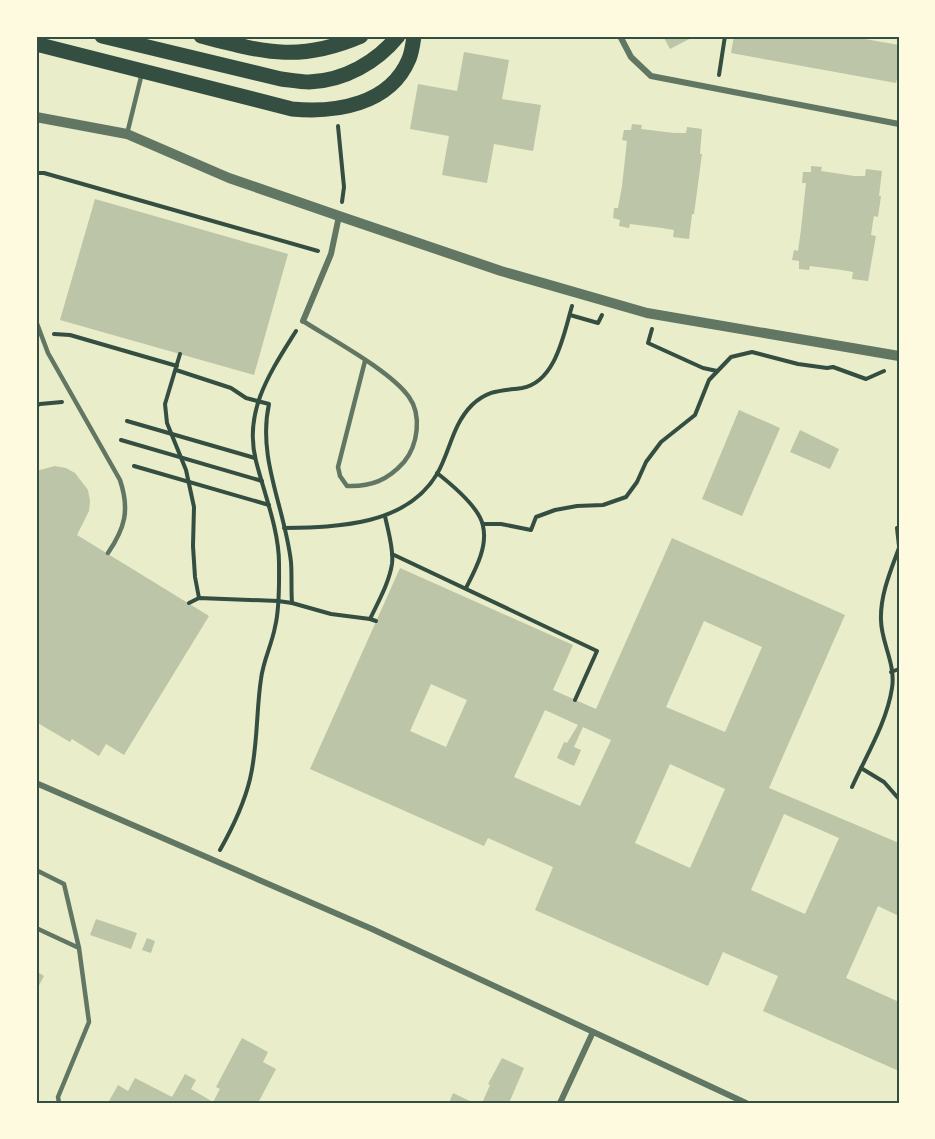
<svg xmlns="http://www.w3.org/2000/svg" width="935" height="1139" font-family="'Varela Round',sans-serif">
  <rect width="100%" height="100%" fill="#e9edc9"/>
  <!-- building -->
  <g fill="#bcc5a7" fill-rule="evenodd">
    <polygon points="663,36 695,36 670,49"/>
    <polygon points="848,36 899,45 899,71 896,83 731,53 734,36"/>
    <polygon points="464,52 509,60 502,99 541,105 533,151 494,144 487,183 442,175 449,136 410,129 418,84 457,91"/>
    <polygon points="632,124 642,125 641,129 674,133 686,133 687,127 702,129 700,154 702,154 694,214 692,214 689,239 673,237 674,230 662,228 630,224 629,228 619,226 620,220 613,218 614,208 618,208 622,186 627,141 622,140 624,130 631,130"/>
    <polygon points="811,166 822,167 821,171 854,176 865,176 866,169 882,171 879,196 881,196 878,217 874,216 873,221 871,235 876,236 868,281 852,279 853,272 842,270 810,266 809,270 799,269 799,261 792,260 794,250 798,251 801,229 806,183 802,183 803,172 811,172"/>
    <polygon points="95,199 288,254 254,375 60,320"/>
    <polygon points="739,410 780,428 742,516 702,499"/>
    <polygon points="800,430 839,449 830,469 790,452"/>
    <polygon points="55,466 66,468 75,473 88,490 90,501 89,511 77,535 209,616 124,755 106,744 99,756 72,739 70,742 36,722 36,471"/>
    <path d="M672 538 845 615 769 788 899 843V916L878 906 846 978 899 1002V1071L763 1011 778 976 723 952 708 986 535 910 553 867 488 838 484 846 310 769 400 568 573 645 553 690 596 709ZM704 621 762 647 725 732 666 707ZM431 684 467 700 446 747 410 731ZM545 710 578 725 567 743 564 742 557 758 574 766 581 750 574 747 583 727 611 740 580 806 514 777ZM670 764 725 789 690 868 635 843ZM784 814 839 838 805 914 751 890Z"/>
    <polygon points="96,919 137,933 131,949 90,935"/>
    <polygon points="147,938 155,941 151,953 142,950"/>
    <polygon points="36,971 44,976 36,991"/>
    <polygon points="242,1038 268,1052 263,1062 276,1069 258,1103 108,1103 118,1085 128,1091 135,1078 172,1097 185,1074 196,1080 191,1089 213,1102 220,1089 216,1087"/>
    <polygon points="502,1058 524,1068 509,1103 488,1103 483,1101 490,1085 488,1084"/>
    <polygon points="453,1093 474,1103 449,1103"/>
  </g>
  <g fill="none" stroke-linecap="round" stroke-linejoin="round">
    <!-- path -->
    <g stroke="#344e41" stroke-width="4">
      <polyline points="719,75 725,36"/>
      <polyline points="338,126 344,187 342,202"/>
      <polyline points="36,173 44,173 318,251"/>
      <polyline points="570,315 598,323 602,315"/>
      <polyline points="652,329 648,343 703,368 717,371"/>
      <polyline points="54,334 70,335 177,366"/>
      <polyline points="180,354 165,404 167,423 186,470 194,507 193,546 195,577 199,598"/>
      <path d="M176 370 231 388 246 398 269 404C257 458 285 508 291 562 292 575 291 590 292 603"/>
      <polyline points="36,406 40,404 62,402"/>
      <polyline points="127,421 255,458"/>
      <polyline points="121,440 262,481"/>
      <polyline points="134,466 269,505"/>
      <path d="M437 473C451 484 480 508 483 526 488 547 475 570 466 588"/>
      <polyline points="483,524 501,524 531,530 536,517 555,510 577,506 603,505 626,497 637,482 646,462 661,442 695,415 709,380 731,357 752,352 798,364 827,368 833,367 866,379 884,371"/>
      <path d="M284 528C337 527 406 526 437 474 450 452 452 425 472 405 489 389 502 391 522 388 556 382 564 333 572 306"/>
      <polyline points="899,529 897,528 899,546"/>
      <polyline points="392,554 597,651 575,700"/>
      <polyline points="189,603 199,598 278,601 292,603 331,614 370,619"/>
      <path d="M376 621 370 619C378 602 389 583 392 564 394 549 388 531 385 516"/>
      <polyline points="891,672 899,669"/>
      <polyline points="861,768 884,782 899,799"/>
      <path d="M852 787C866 756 887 722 892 688 896 664 881 642 881 620 880 595 891 570 899 548"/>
      <path d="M220 850C233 827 244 804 250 779 258 746 256 712 261 679 263 661 272 644 275 627 280 607 279 583 279 563 279 530 264 493 256 461 243 411 271 371 296 331"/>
    </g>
    <!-- service -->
    <g stroke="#617663" stroke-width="4.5">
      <polyline points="127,134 142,73"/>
      <path d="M36 321 48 353 120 480C130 510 125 528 108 553"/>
      <path d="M303 321C331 339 391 371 409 397 422 415 418 445 404 462 388 480 371 487 347 486L340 476 338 467 365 361"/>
      <polyline points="36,870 64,884 79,948"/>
      <polyline points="36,928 79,948 89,1022 58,1097 59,1103"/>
    </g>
    <!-- minor -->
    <g stroke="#617663" stroke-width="6">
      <polyline points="620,36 631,57 651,76 899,124"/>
      <polyline points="303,321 331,254 339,216"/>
      <polyline points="36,783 372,929 746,1103"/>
      <polyline points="560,1103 593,1032"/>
    </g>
    <!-- tertiary -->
    <polyline stroke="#617663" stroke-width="10" points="36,117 127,134 229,178 339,216 501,271 647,313 899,356"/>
    <!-- primary -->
    <g stroke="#344e41" stroke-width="15">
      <path d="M102 36 281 79C290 80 300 82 309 82 344 81 377 62 398 36"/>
      <path d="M201 36C264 52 298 63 361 36"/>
      <path d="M36 44 292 109C335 113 390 105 409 59 412 52 413 43 414 36"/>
    </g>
  </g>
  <!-- border -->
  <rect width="935" height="1139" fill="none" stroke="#fefae0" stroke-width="75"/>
  <rect x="38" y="38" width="860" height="1064" fill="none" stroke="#344e41" stroke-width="2"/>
</svg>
